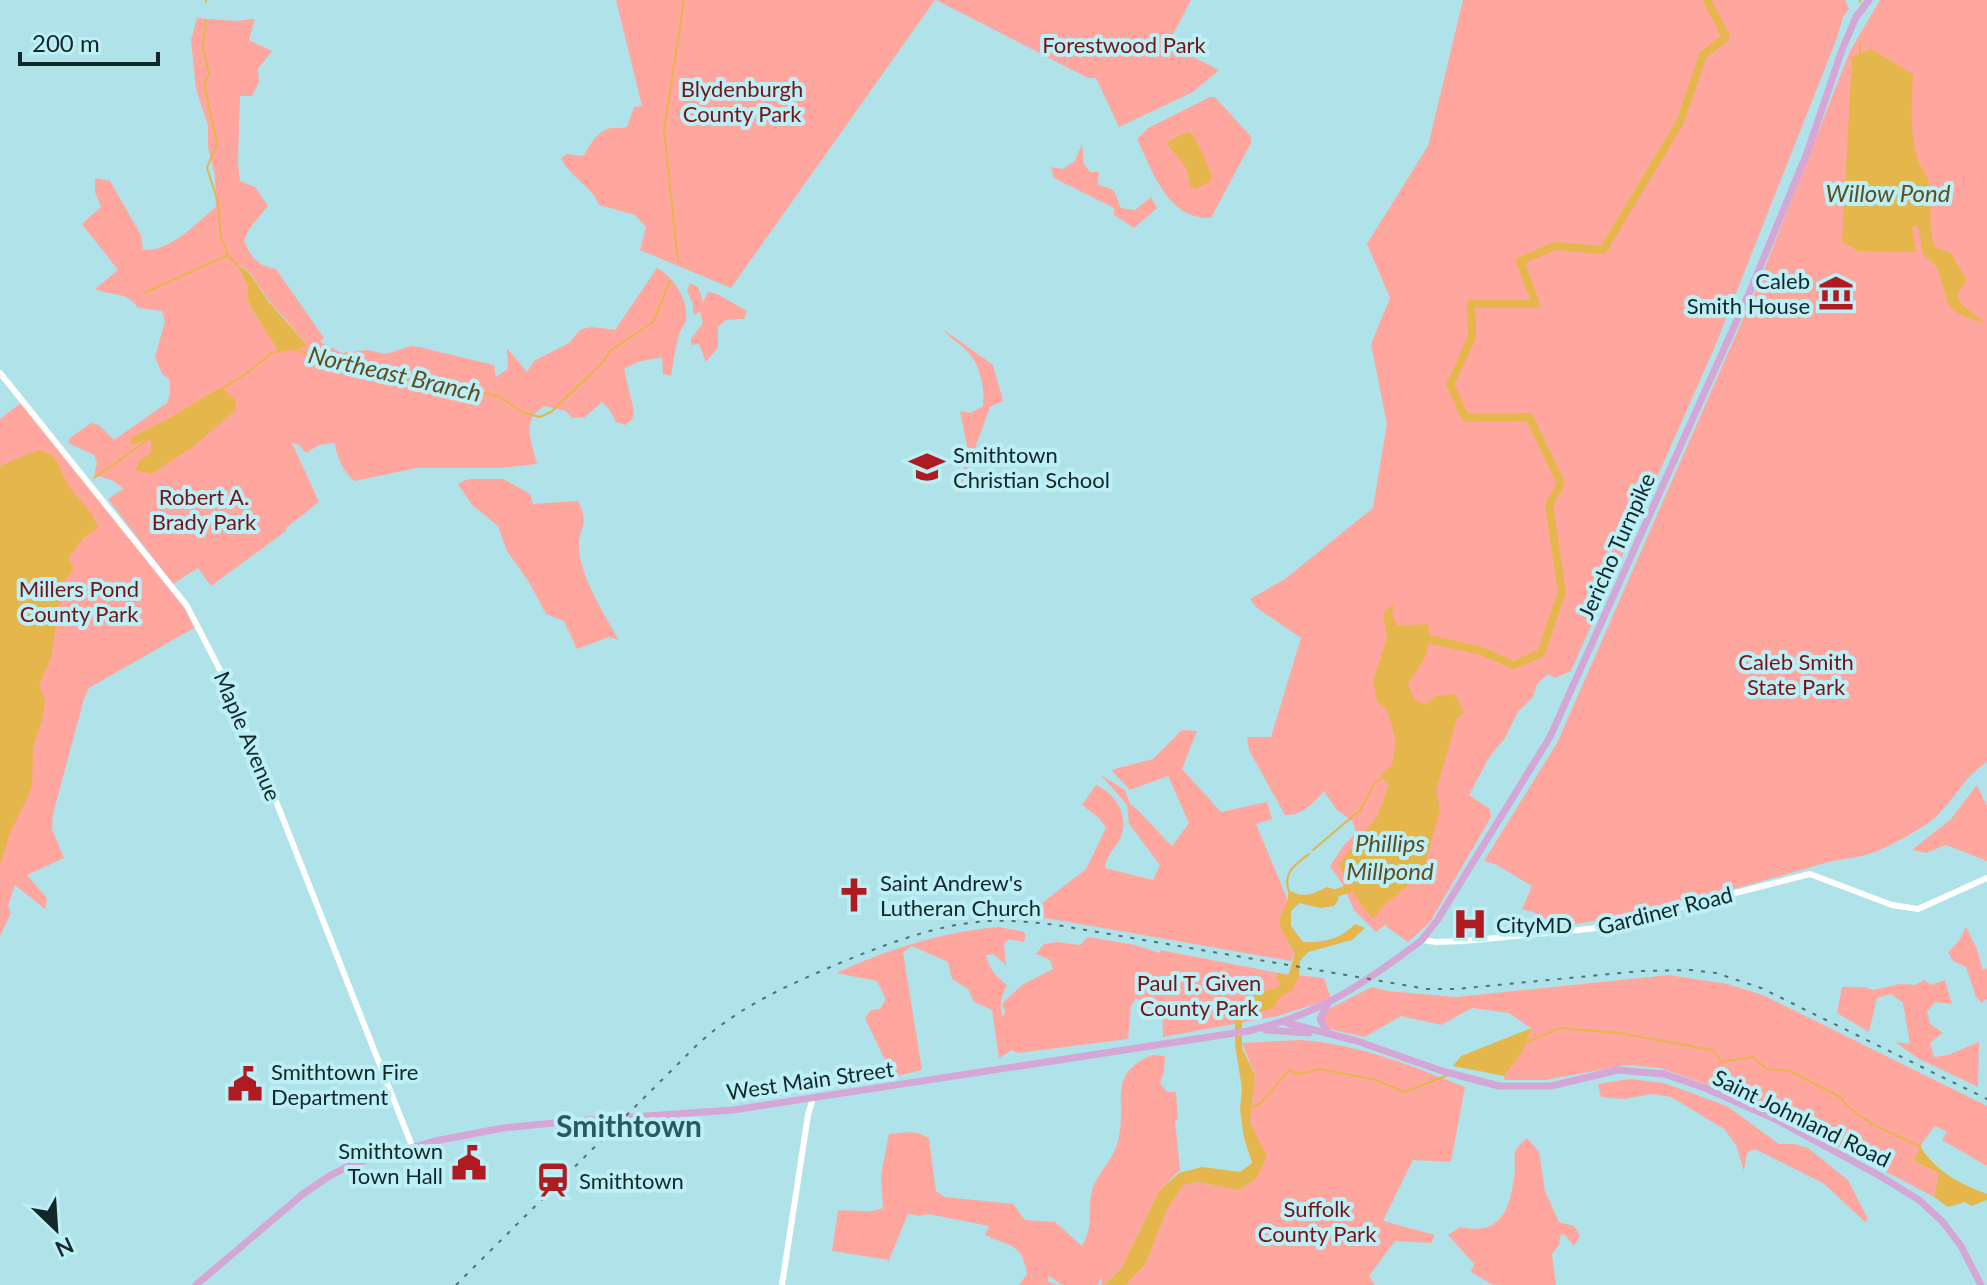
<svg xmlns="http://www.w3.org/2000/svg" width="1987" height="1285" font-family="Lato,sans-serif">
  <rect width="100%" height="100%" fill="#afe3e9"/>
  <!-- green -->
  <g fill="#ffa79e" fill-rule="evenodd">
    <path d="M616 0H935L731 288 640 250 646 227 635 215 599 205C592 186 570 178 561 158L567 154 583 156C591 145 597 129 613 128 618 128 622 128 627 127L634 107 642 106Z"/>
    <polygon points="936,0 1191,0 1168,44 1219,70 1193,92 1119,127 1096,78 1088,78"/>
    <path d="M1463 0H1845L1849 9 1843 17 1837 38 1714 349 1571 671 1555 678 1548 674 1537 684 1533 697 1518 712 1505 738 1490 756 1469 795 1490 809 1491 817 1430 922 1408 942 1387 927 1386 924 1376 932 1354 910 1343 885 1330 866 1344 845 1356 833 1353 822 1336 809 1324 791C1313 804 1301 816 1285 815L1249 750 1247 737H1271L1301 638 1257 608 1250 599 1285 579 1373 508 1387 424 1371 344 1390 298 1367 244 1428 146Z"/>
    <path d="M1880 0H1987V762C1961 778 1951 809 1924 826 1907 836 1888 848 1869 854 1854 859 1837 859 1822 864 1729 891 1633 918 1537 930L1535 913 1522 909 1532 886 1497 865 1484 861 1557 743 1760 280 1850 51Z"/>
    <path d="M197 18 236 21 255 19 249 40 272 51 258 69 259 82 252 96H240L238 162 240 181 255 187 268 206 249 229 244 241C251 258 258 266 276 269L324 338 320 342 342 353 367 350 386 354 411 346 419 347 494 365 496 377 508 369 507 348 527 372 534 361 569 343 581 329 593 327 615 330 657 268C674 277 689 300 686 321 685 324 681 329 680 332 675 346 674 362 671 376L663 374 662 357 638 362 624 369 634 411 632 420 625 425 616 422 610 410 602 402 585 417 572 418 566 411 545 406C520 420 532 441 537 464L500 468H417L355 481C345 475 336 456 335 443L319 445 306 453 299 445 292 443 319 502 286 528V531L211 586 198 568 173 584 108 499 123 489 114 481 94 475 97 463 94 455 68 443 70 438 91 423 99 425 114 440 167 403 170 394V380L162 374 155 357 165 321 162 311 138 308C126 290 113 297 95 289L118 270 82 224 101 207 95 192V178L110 181 141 235 143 250C171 252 196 223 216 207L215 176 208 147V126L196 89 191 40ZM238 265C254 271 258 287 267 298 280 315 296 328 306 347L279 351 250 306 247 298 248 286Z"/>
    <path d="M1210 97H1215L1251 137V143L1211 218C1168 220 1153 172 1137 139L1148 128ZM1173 137 1203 159 1212 175 1200 186 1189 180C1188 163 1177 157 1168 145Z"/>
    <path d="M1082 144 1084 164 1090 172H1099L1098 185C1118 189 1114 192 1121 208L1135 210 1151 197 1157 208 1134 228 1114 215V208L1054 178 1051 167 1063 169 1075 161Z"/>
    <polygon points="690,283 698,287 703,302 708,292 717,294 747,311 744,319 726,320 718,327 718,347 706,362 699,344 691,345 691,339 703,323 700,312 693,315 693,304 687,291"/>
    <path d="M944 330 993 365 1003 401 990 407 957 498 968 451 960 411 970 413 983 406C985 389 980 364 968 352 960 343 951 340 944 330Z"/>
    <polygon points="21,403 184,607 194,628 89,688 84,699 53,814 52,829 64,858 27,875 47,898 45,909 15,885 8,906 11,913 0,936 0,419"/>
    <path d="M468 479H503L530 494 533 504 578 501C591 529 578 524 579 548 580 576 605 616 619 640L609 637 577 649 564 621 546 614 529 582 507 551 498 526 472 505 458 484Z"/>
    <path d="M1182 730 1197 731 1182 769 1221 812 1267 802 1272 819 1256 824 1289 903C1273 926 1283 931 1295 953L1291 961 1063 921 1030 916H984L1041 904 1086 869 1106 828 1099 818 1082 805 1096 785C1114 793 1128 813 1122 833 1119 846 1109 849 1105 868L1153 880 1160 865 1129 824 1127 805 1101 775 1125 790 1130 804C1138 808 1162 837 1172 846L1189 823 1168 776 1130 790 1111 770 1153 759Z"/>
    <polygon points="1977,785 1987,806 1987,861 1946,845 1926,853 1912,850 1951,819"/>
    <path d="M999 927 1024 932 1026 936 1024 942 1009 939 1004 944 1006 965 993 954 986 955C989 968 996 977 1007 985 1002 997 998 1004 1003 1017L1005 1011 1002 1004 1022 985 1053 969 1050 960 1036 954 1044 944 1057 942 1080 945 1088 937 1135 945 1160 953V950L1279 973 1324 978 1331 999 1278 1016 1163 1037 1162 1004 1150 1009 1136 998 1131 1006 1128 1039 1018 1053 1012 1050 999 1058 992 1010 974 1002 968 989 952 979 948 962 912 946 903 952 922 1070 893 1077 865 1018 871 1010 880 1009 886 999 877 981 836 973C889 949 941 932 999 927Z"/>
    <polygon points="1966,927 1977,949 1983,970 1987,968 1987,999 1982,1003 1976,997 1966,967 1953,961 1948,952 1959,941"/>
    <polygon points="1669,975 1727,984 1763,995 1987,1106 1987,1166 1942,1140 1947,1132 1935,1126 1920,1146 1914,1161 1939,1173 1934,1197 1750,1100 1660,1068 1627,1065 1546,1080 1505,1080 1504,1076 1523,1051 1532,1029 1509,1013 1472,1008 1441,1025 1401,1016 1365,1037 1329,1029 1322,1017 1325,1011 1372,987 1387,991 1456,997"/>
    <polygon points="1925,980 1930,985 1945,980 1952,1004 1935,1002 1927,1012 1930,1024 1943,1033 1930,1043 1934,1057 1948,1055 1979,1042 1978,1087 1919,1059 1895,1042 1910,1044 1903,1003 1891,994 1877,998 1869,1032 1837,1013 1842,987 1864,987 1873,990 1900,984 1915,985"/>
    <path d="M1301 1040C1359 1044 1412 1066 1465 1087L1451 1162 1413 1160 1383 1221 1435 1235 1431 1243 1395 1241 1369 1276 1375 1285H1126L1146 1263 1166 1212 1183 1185 1198 1182 1238 1190 1256 1179 1255 1135 1250 1123 1255 1075 1242 1043Z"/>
    <path d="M1152 1055 1165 1056 1164 1072 1160 1083 1167 1092H1176L1178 1120 1175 1121 1180 1170 1159 1191 1122 1267 1104 1285H1101L1102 1276 1098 1285H1062L1049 1276 1047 1281 1057 1285H1019L1027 1274C1022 1242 1009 1247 985 1235L989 1226 928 1214 920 1216 908 1214 889 1260 832 1251 838 1211C853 1208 869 1215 883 1208L881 1175 889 1134C903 1133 918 1129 929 1139L936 1191 945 1197 1013 1204 1025 1220 1055 1222 1082 1246C1096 1222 1085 1205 1094 1185 1101 1169 1114 1158 1118 1141 1128 1102 1105 1075 1152 1055Z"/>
    <polygon points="1629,1079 1664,1083 1727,1106 1779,1144 1794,1144 1808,1148 1848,1180 1868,1219 1865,1222 1823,1183 1755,1149 1747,1153 1744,1171 1736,1145 1724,1129 1671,1097 1652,1094 1624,1099 1601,1097 1598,1084"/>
    <path d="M1527 1138 1539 1152 1545 1191 1559 1222 1574 1226 1580 1236 1574 1246 1564 1234 1560 1236 1559 1245 1552 1254 1556 1285H1493L1471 1272 1474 1264 1448 1235 1460 1227C1503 1236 1510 1209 1515 1171 1515 1166 1514 1158 1515 1152 1517 1147 1523 1142 1527 1138Z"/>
  </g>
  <!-- water -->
  <g fill="#e4b64c">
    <path d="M1871 49 1913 74C1912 102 1909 136 1919 163 1922 169 1927 174 1928 180 1935 203 1925 227 1936 248L1950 252 1967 280 1957 295 1961 304 1987 324 1960 315 1949 306 1937 267 1923 254 1918 225 1912 227 1916 252 1858 251 1842 242 1852 57Z"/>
    <path d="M1189 132C1197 137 1207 165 1212 175L1210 182 1195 189 1189 185C1190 165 1178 159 1167 144L1169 140Z"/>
    <path d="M237 265C253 271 257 286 266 298 279 315 295 329 307 347L279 352 250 306 247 298 248 286Z"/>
    <polygon points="221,387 235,400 236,410 190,449 151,474 136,470 139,461 151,453 151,439 130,445 132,437 166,420"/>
    <path d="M38 450C62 455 58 470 69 486 79 501 93 510 98 528L83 538 68 559 73 565V571L63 582 51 658 39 685 45 701 42 721 33 747 32 788 10 833 0 866V466Z"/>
    <path d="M1394 603 1392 615 1398 626 1428 624C1432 653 1424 660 1408 683L1414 699 1425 705 1436 696 1454 694 1464 711 1457 719 1436 790 1440 810 1423 873 1388 902 1373 918C1357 903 1349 884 1339 864L1377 817 1389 784 1380 776 1392 765 1396 741 1387 710 1377 702 1373 681 1387 638 1383 614Z"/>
    <path d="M1327 887 1333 889 1339 899 1334 906 1320 908 1300 903 1291 911V926L1303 942C1323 943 1341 939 1355 924L1365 928 1352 940 1308 952 1300 961 1299 976 1292 990 1280 997 1274 1008 1242 1016V1048L1255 1075 1250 1123 1267 1156 1256 1179 1238 1190 1198 1182 1183 1185 1166 1212 1146 1263 1126 1285H1104L1122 1267 1159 1191 1179 1173 1202 1167 1240 1172 1252 1163 1244 1138 1240 1109 1242 1088 1235 1045V1009L1254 995 1276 988 1280 984 1276 977 1279 973 1288 977 1295 953C1288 940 1276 928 1281 914 1285 905 1289 904 1288 894L1291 891C1304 899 1314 893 1327 887Z"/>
    <polygon points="1532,1028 1523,1051 1504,1076 1453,1066 1461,1056"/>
    <path d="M1920 1146C1935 1171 1960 1184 1987 1194V1200L1971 1206 1965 1202 1948 1207 1934 1197 1939 1173 1914 1161Z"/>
  </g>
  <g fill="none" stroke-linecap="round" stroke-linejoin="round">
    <!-- stream -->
    <g stroke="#e4b64c" stroke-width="2">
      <polyline points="1860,0 1860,2"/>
      <polyline points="206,2 206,0"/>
      <polyline points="206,21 203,48 209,74 204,84 217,143 207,168 218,202 221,237 228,255"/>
      <polyline points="1860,43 1860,54"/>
      <polyline points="678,261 664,131 684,0"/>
      <polyline points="144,293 228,255 238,266"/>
      <polyline points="290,348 345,366 499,396 524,413 540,417 551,412 603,362 610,351 653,322 670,281"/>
      <polyline points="223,388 251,370 271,353 280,351"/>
      <polyline points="94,478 152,437"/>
      <polyline points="1313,850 1360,810 1375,783 1384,776"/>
      <path d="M1290 894C1281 874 1294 865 1309 854"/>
      <path d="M1527 1042 1560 1028 1619 1033 1713 1050 1722 1062 1753 1057 1767 1069 1790 1071 1840 1097C1857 1121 1894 1134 1920 1146"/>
      <polyline points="1252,1107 1261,1103 1289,1070 1299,1074 1320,1069 1376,1080 1404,1092 1446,1076"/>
    </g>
    <!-- river -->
    <g stroke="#e4b64c" stroke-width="8">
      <polyline points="1422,646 1429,639 1481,651 1514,665 1541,653 1562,592 1549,505 1561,483 1529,417 1466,418 1450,385 1472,337 1471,304 1536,304 1520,261 1555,246 1603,250 1680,122 1703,55 1726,37 1707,0"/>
      <polyline points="1327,896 1351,888 1360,880"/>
    </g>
    <!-- secondary -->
    <g stroke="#fff" stroke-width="6">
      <polyline points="0,373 187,606 221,672 272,791 412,1146"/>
      <polyline points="1422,940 1436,942 1464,941 1598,928 1810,874 1892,905 1918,909 1987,878"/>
      <polyline points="782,1285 808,1115 813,1098"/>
    </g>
    <!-- primary -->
    <g stroke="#d4a7d6" stroke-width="7">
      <polyline points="1328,1004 1320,1019 1328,1033"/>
      <polyline points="1287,1023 1357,1041 1442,1071 1499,1086 1551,1086 1618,1070 1664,1074 1705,1088 1775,1119 1880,1176 1919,1200 1942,1221 1961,1246 1981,1285"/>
      <polyline points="1266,1030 1309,1033"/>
      <path d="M196 1285 303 1194 331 1175 353 1164 435 1141 503 1128 574 1121 733 1110 1248 1031C1314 1016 1356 989 1410 949L1422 940 1438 919 1550 737 1750 291 1807 153 1842 50 1856 17 1869 0"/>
    </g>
    <!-- rail -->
    <path stroke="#507276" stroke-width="2" stroke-dasharray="4 8" stroke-linecap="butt" d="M456 1285 698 1044C742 1004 793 983 847 960 890 943 931 927 977 922 1004 919 1031 922 1057 925L1427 989H1456L1641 971 1691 970 1716 973 1761 988 1987 1099"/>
  </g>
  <!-- icons -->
  <defs>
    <g id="museum-bare" transform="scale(2.76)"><path d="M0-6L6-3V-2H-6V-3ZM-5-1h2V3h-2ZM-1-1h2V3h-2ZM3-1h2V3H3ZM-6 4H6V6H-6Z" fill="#ae1c22" stroke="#bcf0f6" stroke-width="2.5" paint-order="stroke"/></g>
    <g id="school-bare" transform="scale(2.76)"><path d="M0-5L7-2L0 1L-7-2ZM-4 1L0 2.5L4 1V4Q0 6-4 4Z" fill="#ae1c22" stroke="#bcf0f6" stroke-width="2.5" paint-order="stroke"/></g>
    <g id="church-bare" transform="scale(2.76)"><path d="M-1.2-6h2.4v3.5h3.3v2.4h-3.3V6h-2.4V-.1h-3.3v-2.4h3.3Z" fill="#ae1c22" stroke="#bcf0f6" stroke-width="2.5" paint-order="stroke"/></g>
    <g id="hospital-bare" transform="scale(2.76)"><path d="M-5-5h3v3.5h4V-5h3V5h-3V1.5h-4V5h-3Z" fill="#ae1c22" stroke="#bcf0f6" stroke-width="2.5" paint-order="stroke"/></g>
    <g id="civic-bare" transform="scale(2.76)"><path d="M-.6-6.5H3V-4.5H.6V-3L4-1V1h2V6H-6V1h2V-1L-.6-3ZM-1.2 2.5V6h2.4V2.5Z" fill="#ae1c22" stroke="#bcf0f6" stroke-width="2.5" paint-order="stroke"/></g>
    <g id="station-bare" transform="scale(2.76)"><path d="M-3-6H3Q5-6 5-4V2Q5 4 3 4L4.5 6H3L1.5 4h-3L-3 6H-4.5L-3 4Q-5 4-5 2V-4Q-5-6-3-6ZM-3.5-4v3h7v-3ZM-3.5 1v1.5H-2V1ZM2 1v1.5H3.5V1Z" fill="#ae1c22" stroke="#bcf0f6" stroke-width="2.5" paint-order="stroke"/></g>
  </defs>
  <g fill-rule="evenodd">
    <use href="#museum-bare" x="1836" y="293"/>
    <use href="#school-bare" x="927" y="467"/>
    <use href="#church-bare" x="854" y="895"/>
    <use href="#hospital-bare" x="1470" y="924"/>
    <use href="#civic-bare" x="245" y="1084"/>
    <use href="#civic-bare" x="469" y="1163"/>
    <use href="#station-bare" x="553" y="1180"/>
  </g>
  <g text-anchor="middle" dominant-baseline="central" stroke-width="8" stroke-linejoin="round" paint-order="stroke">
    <!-- park labels -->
    <g font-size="22" fill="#751517" stroke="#bcf0f6">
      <text x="1124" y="44">Forestwood Park</text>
      <text x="742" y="88">Blydenburgh<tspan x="742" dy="25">County Park</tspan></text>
      <text x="204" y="496">Robert A.<tspan x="204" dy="25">Brady Park</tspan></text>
      <text x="79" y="588">Millers Pond<tspan x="79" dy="25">County Park</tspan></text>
      <text x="1796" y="661">Caleb Smith<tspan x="1796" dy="25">State Park</tspan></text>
      <text x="1199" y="982">Paul T. Given<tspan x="1199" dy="25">County Park</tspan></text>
      <text x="1317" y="1208">Suffolk<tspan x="1317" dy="25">County Park</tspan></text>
    </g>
    <!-- poi labels -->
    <g font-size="22" fill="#12272a" stroke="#bcf0f6" text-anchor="start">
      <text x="1810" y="280" text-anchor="end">Caleb<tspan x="1810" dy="25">Smith House</tspan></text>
      <text x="953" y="454">Smithtown<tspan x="953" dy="25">Christian School</tspan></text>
      <text x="880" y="882">Saint Andrew's<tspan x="880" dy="25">Lutheran Church</tspan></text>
      <text x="1496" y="924">CityMD</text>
      <text x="271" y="1071">Smithtown Fire<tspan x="271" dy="25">Department</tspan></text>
      <text x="443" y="1150" text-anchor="end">Smithtown<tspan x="443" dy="25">Town Hall</tspan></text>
      <text x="579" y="1180">Smithtown</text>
    </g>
    <!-- street labels -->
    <g font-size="22" fill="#12272a" stroke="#bcf0f6">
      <text transform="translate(1616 546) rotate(-66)">Jericho Turnpike</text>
      <text transform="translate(248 736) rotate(67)">Maple Avenue</text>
      <text transform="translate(1665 910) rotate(-14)">Gardiner Road</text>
      <text transform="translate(810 1080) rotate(-8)">West Main Street</text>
      <text transform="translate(1802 1118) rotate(26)">Saint Johnland Road</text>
    </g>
    <!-- water labels -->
    <g font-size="24" font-style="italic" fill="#604d22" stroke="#bcf0f6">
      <text x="1888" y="192">Willow Pond</text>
      <text transform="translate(395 373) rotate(13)">Northeast Branch</text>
      <text x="1390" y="842">Phillips<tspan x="1390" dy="28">Millpond</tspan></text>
    </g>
    <!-- district labels -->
    <g font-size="30" font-weight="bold" fill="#285a5f" stroke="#bcf0f6">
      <text x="629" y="1125">Smithtown</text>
    </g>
  </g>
  <!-- north arrow -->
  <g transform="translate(56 1229) rotate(155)" stroke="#bcf0f6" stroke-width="6" paint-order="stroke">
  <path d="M0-6L14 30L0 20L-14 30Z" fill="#12272a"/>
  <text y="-12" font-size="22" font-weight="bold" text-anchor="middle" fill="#12272a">N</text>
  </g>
  <!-- scale -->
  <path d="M20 52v12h138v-12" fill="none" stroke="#12272a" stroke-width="4"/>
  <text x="32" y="52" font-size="24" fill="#12272a" stroke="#bcf0f6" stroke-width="6" paint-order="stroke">200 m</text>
</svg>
